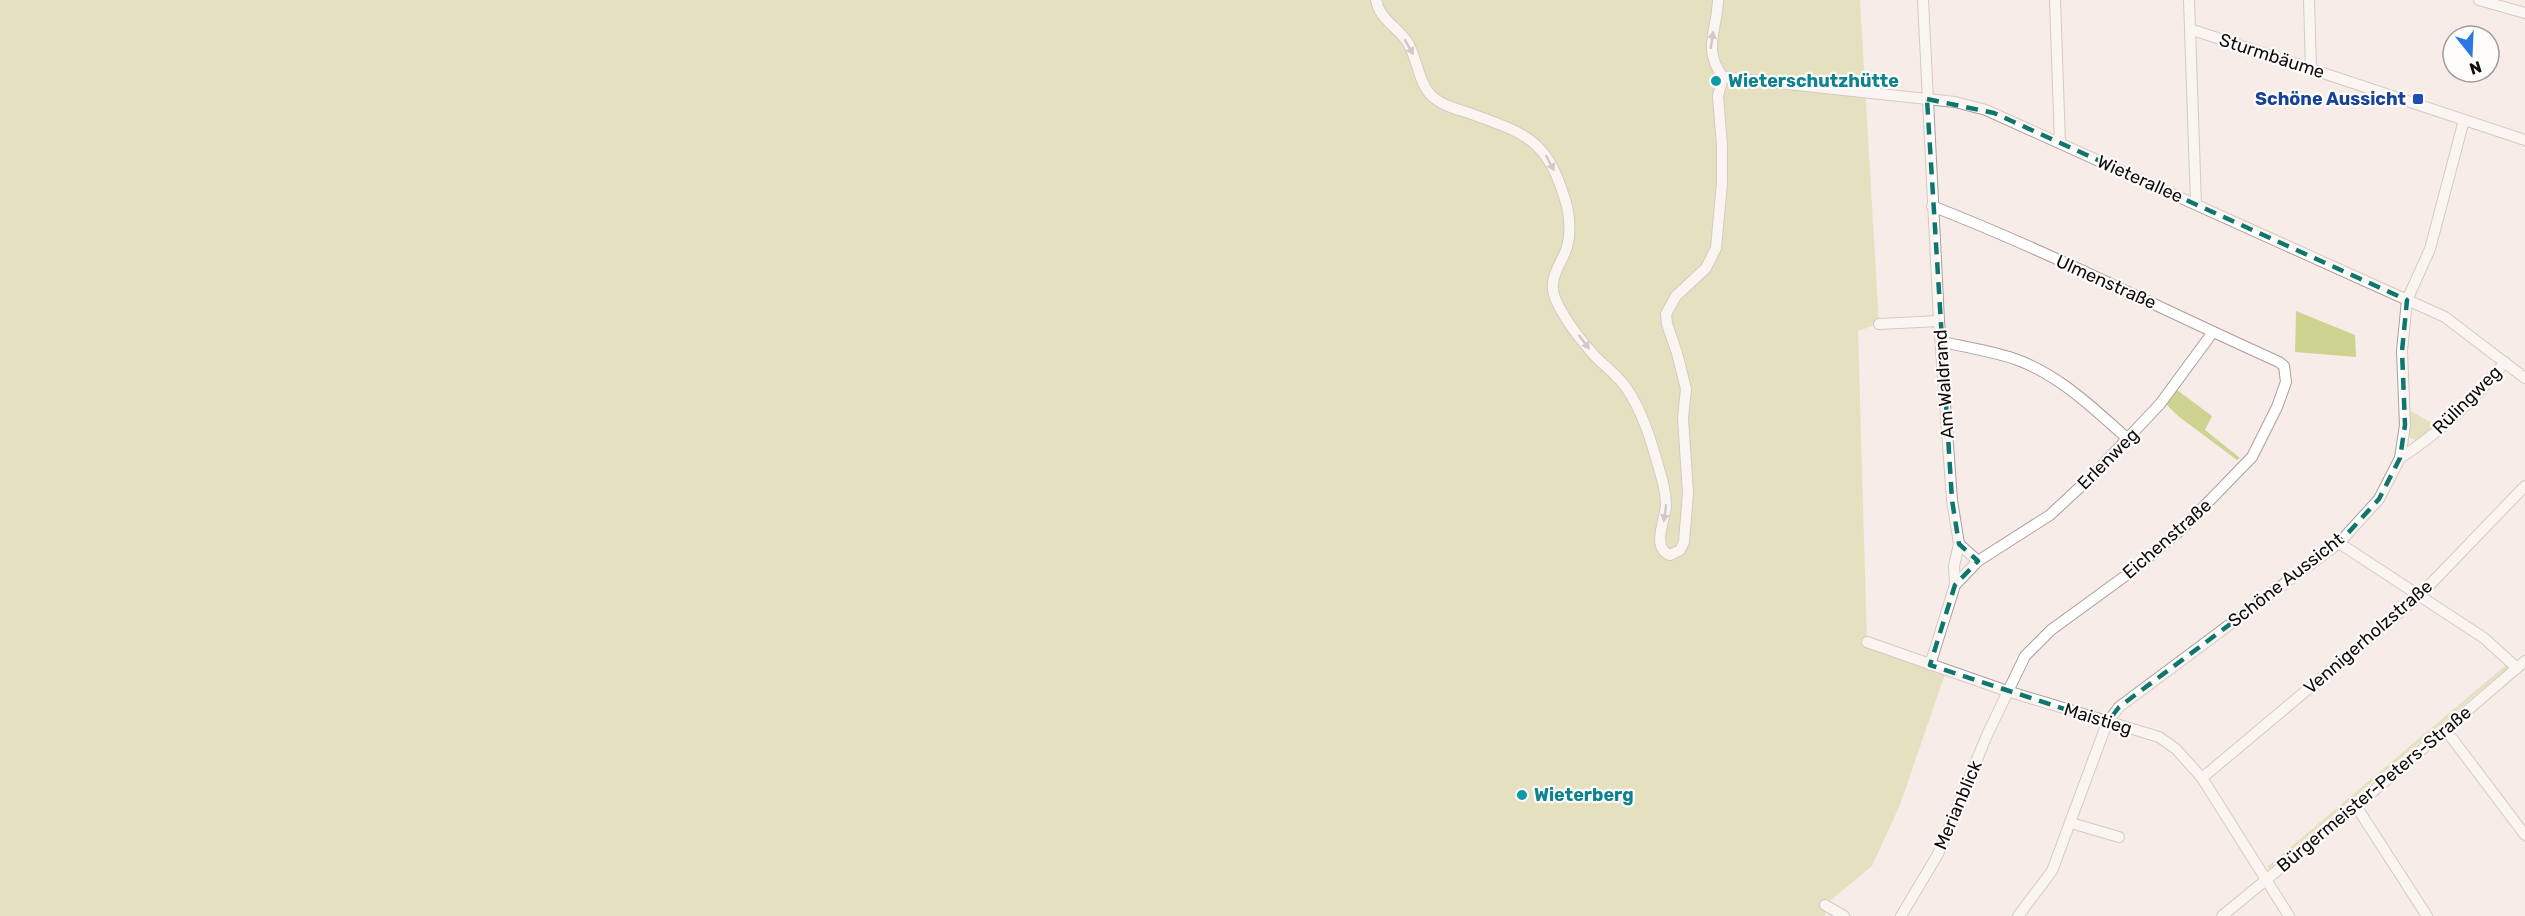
<svg xmlns="http://www.w3.org/2000/svg" width="2525" height="916" font-family="Rubik,sans-serif">
  <rect width="100%" height="100%" fill="#f8ece8"/>
  <!-- green -->
  <g fill="#ced390">
    <polygon points="0,0 1860,0 1879,324 1858,331 1867,642 1945,674 1900,805 1872,866 1825,905 1825,916 0,916"/>
    <polygon points="2296,311 2355,335 2356,357 2295,352"/>
    <polygon points="2177,390 2212,416 2205,430 2240,458 2237,460 2178,416 2166,404"/>
    <polygon points="2409,410 2439,427 2418,441 2408,437"/>
    <polygon points="2506,665 2509,669 2498,680 2492,681 2269,869 2267,867"/>
  </g>
  <g fill="none" stroke-linecap="round" stroke-linejoin="round">
    <!-- street casing -->
    <g stroke="#a99f9b" stroke-width="12">
      <g id="street">
        <path d="M1376 0C1379 19 1398 27 1408 43 1417 58 1419 85 1432 96 1441 105 1456 109 1469 113 1530 135 1548 140 1567 206 1570 220 1571 233 1567 247 1562 264 1547 278 1555 298 1563 317 1579 338 1593 354 1603 365 1616 374 1625 386 1645 414 1654 451 1663 483 1665 491 1666 498 1666 506 1665 520 1651 548 1670 555L1680 550 1684 542 1688 493 1683 418 1686 389 1677 353 1667 324 1666 314 1676 296 1706 268 1716 248 1722 183V146L1718 96 1723 77"/>
        <path d="M1718 0C1717 31 1702 49 1723 77"/>
        <polyline points="1923,0 1939,321 1952,500 1959,544 1954,566 1955,585 1930,665"/>
        <polyline points="2055,0 2060,143"/>
        <polyline points="2189,0 2196,204"/>
        <polyline points="2309,0 2311,69"/>
        <polyline points="2479,0 2525,13"/>
        <polyline points="2190,29 2525,140"/>
        <polyline points="1723,77 1955,102 1986,110 2445,317 2525,378"/>
        <polyline points="1879,324 1939,321"/>
        <path d="M1942 342C1966 347 1991 351 2015 359 2060 375 2094 409 2129 440"/>
        <path d="M2400 458C2441 432 2474 400 2505 362"/>
        <polyline points="2339,543 2484,638 2517,668"/>
        <polyline points="1959,544 1978,561"/>
        <polyline points="1955,585 1978,561 2050,515 2093,475 2160,404 2213,332"/>
        <polyline points="1867,642 2007,691 2159,737 2176,749 2202,778 2289,916"/>
        <polyline points="2445,729 2525,835"/>
        <polyline points="2202,778 2419,596 2525,486"/>
        <polyline points="2356,806 2427,916"/>
        <polyline points="2071,823 2119,837"/>
        <polyline points="1825,905 1844,916"/>
        <path d="M1901 916 1938 854 1987 735 2025 656 2051 630 2132 571 2182 529 2252 457 2277 407 2286 382 2284 366 2279 362C2163 310 2050 252 1932 206"/>
        <polyline points="2018,916 2052,871 2107,723 2119,707 2339,543 2379,499 2400,458 2405,425 2402,351 2407,300 2430,249 2464,120"/>
        <polyline points="2222,916 2356,806 2525,661"/>
      </g>
    </g>
    <!-- street -->
    <use href="#street" stroke="#fff" stroke-width="10"/>
  </g>
  <!-- one-way arrows -->
  <defs><path id="oneway-solid" d="M-6-.8H1V-3.2L6.5 0L1 3.2V.8H-6Z" transform="scale(1.5)"/></defs>
  <g fill="#9f9e9d">
    <use href="#oneway-solid" transform="translate(1712 40) rotate(-82)"/>
    <use href="#oneway-solid" transform="translate(1409 47) rotate(60)"/>
    <use href="#oneway-solid" transform="translate(1550 163) rotate(62)"/>
    <use href="#oneway-solid" transform="translate(1584 342) rotate(53)"/>
    <use href="#oneway-solid" transform="translate(1665 513) rotate(98)"/>
  </g>
  <!-- marked area -->
  <path d="M0 0H2525V916H0ZM1927 99 1994 113 2407 300 2402 351 2405 425 2400 458 2379 499 2339 543 2119 707 2107 723 1930 665 1955 585 1978 561 1959 544 1952 500Z" fill="#f8ece8" fill-opacity=".55" fill-rule="evenodd"/>
  <path fill="none" stroke="#0f766e" stroke-width="4.5" stroke-dasharray="12 8" stroke-linejoin="round" d="M1927 99 1994 113 2407 300 2402 351 2405 425 2400 458 2379 499 2339 543 2119 707 2107 723 1930 665 1955 585 1978 561 1959 544 1952 500Z"/>
  <!-- markers -->
  <g fill="#0f9aa8" stroke="#fefcfb" stroke-width="2">
    <circle cx="1716" cy="81" r="6"/>
    <circle cx="1522" cy="795" r="6"/>
  </g>
  <rect fill="#1a4fb4" stroke="#fefcfb" stroke-width="2" x="2412" y="93" width="12" height="12" rx="3"/>
  <g text-anchor="middle" dominant-baseline="central" stroke-width="4.5" stroke-linejoin="round" paint-order="stroke">
    <!-- street labels -->
    <g font-size="18" fill="#100c0b" stroke="#fefcfb">
      <text transform="translate(2272 56) rotate(18)">Sturmbäume</text>
      <text transform="translate(2140 179) rotate(24)">Wieterallee</text>
      <text transform="translate(2106 282) rotate(24)">Ulmenstraße</text>
      <text transform="translate(1944 384) rotate(-94)">Am Waldrand</text>
      <text transform="translate(2467 400) rotate(-45)">Rülingweg</text>
      <text transform="translate(2108 459) rotate(-45)">Erlenweg</text>
      <text transform="translate(2167 539) rotate(-41)">Eichenstraße</text>
      <text transform="translate(2286 580) rotate(-38)">Schöne Aussicht</text>
      <text transform="translate(2368 637) rotate(-41)">Vennigerholzstraße</text>
      <text transform="translate(2098 719) rotate(17)">Maistieg</text>
      <text transform="translate(2374 789) rotate(-40)">Bürgermeister-Peters-Straße</text>
      <text transform="translate(1958 805) rotate(-67)">Merianblick</text>
    </g>
    <!-- culture labels -->
    <g font-size="18" font-weight="bold" fill="#0d838f" stroke="#fefcfb" text-anchor="start">
      <text x="1728" y="81">Wieterschutzhütte</text>
      <text x="1534" y="795">Wieterberg</text>
    </g>
    <!-- transit labels -->
    <g font-size="18" font-weight="bold" fill="#164399" stroke="#fefcfb" text-anchor="end">
      <text x="2406" y="99">Schöne Aussicht</text>
    </g>
  </g>
  <!-- north arrow -->
  <g transform="translate(2471 54) rotate(162)"><circle r="28" fill="#fefcfb" stroke="#9f9c9b" stroke-width="1.5"/>
  <path d="M0-4.5L10 22L0 15L-10 22Z" fill="#2a78e3"/>
  <text y="-9" font-size="16" font-weight="bold" text-anchor="middle" fill="#100c0b">N</text>
  </g>
</svg>
